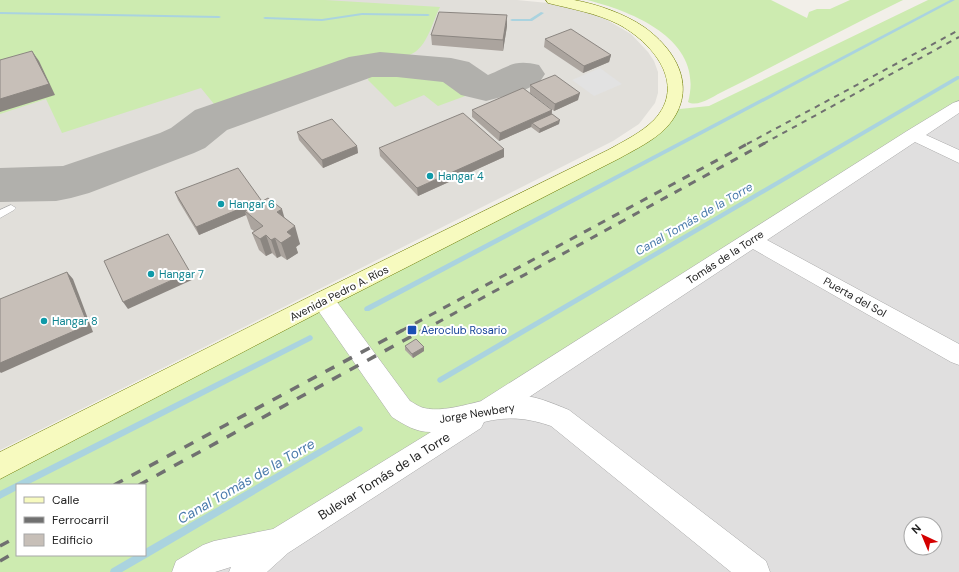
<svg xmlns="http://www.w3.org/2000/svg" width="959" height="572" font-family="'DM Sans',sans-serif">
  <rect width="100%" height="100%" fill="#f2efe9"/>
  <!-- residential -->
  <path fill="#e0dfdf" fill-rule="evenodd" d="M959 106V572H187ZM911 524H935V548H911Z"/>
  <!-- airport -->
  <polygon fill="#e1dfda" points="0,0 517,0 548,3 594,14 607,20 631,34 648,52 654,61 658,72 658,93 655,103 639,124 613,141 0,450"/>
  <!-- grass -->
  <g fill="#cdebb0" fill-rule="evenodd">
    <path d="M0 0H325L440 7C433 21 428 43 415 52 400 62 383 54 368 59 317 73 268 93 218 109L201 88 62 133 46 99 0 114Z"/>
    <path d="M587 0H771L807 18 809 12 817 9H830L850 0H903C843 29 784 61 724 91 715 95 698 108 688 102 705 41 635 12 587 0Z"/>
    <path d="M928 0H959V106L278 543 187 572H0V466L614 154 670 110 709 106ZM17 485H145V555H17Z"/>
    <polygon points="384,71 448,78 468,95 438,106 424,95 395,107 368,80 369,77 373,74"/>
  </g>
  <!-- parking -->
  <polygon fill="#e2e2e2" points="600,68 622,84 594,96 572,80"/>
  <g fill="none" stroke-linecap="round" stroke-linejoin="round">
    <!-- stream -->
    <g fill="#aad3df" fill-rule="evenodd">
      <polygon points="950,0 955,0 369,311 365,311 364,309 365,307"/>
      <polygon points="0,12 219,16 221,17 219,18 0,14"/>
      <polygon points="541,12 544,13 532,21 512,21 510,20 512,19 530,19"/>
      <polygon points="362,13 428,14 430,15 428,16 362,15 322,21 265,19 263,18 265,17 322,19"/>
      <polygon points="957,76 959,76 959,79 442,382 440,383 438,382 437,380 438,378"/>
      <polygon points="310,335 312,336 313,338 312,340 27,485 17,485 17,490 0,499 0,491"/>
      <polygon points="359,426 362,427 363,429 362,431 148,557 122,572 110,572 111,569 135,555 145,555 145,549"/>
    </g>
    <!-- taxiway -->
    <path fill="#b1b0ac" fill-rule="evenodd" d="M380 52 451 58 469 62 488 75C510 66 514 59 539 65L545 74 539 83 520 92 486 101 461 95 443 82 397 77H372L227 130 205 148 194 153 89 193 71 198 56 201 0 202V168L63 166 160 133 171 128 195 110 349 57Z"/>
    <!-- service casing -->
    <g stroke="#a9a9a9" stroke-width="1">
      <polygon id="service" points="11,205 16,208 14,210 0,218 0,210"/>
    </g>
    <!-- minor casing -->
    <g stroke="#a9a9a9" stroke-width="1">
      <polygon id="minor" points="959,101 959,113 926,135 959,150 959,163 915,142 767,240 959,344 959,365 951,362 753,249 499,417 490,420 481,417 478,409 481,401 907,131 953,103"/>
    </g>
    <!-- tertiary casing -->
    <g stroke="#a9a9a9" stroke-width="1">
      <path id="tertiary" d="M323 291 331 294 410 401C414 403 419 407 424 408 448 414 486 397 512 395 532 394 552 403 569 410L766 561 770 572H731L551 426C528 418 508 416 484 422L481 428 288 553 267 572H229L231 567 215 572H172L176 561 203 545 214 541 273 529 431 432C415 432 405 425 392 417L315 306 312 300 315 294Z"/>
    </g>
    <!-- secondary casing -->
    <g stroke="#707d05" stroke-width="1">
      <path id="secondary" d="M546 0C555 0 565 0 574 0 597 4 625 14 644 27 679 52 699 92 666 128 653 141 636 149 620 158L331 306 0 479V452L315 294 608 150C624 141 641 133 654 120 688 84 652 42 618 24 596 13 572 9 548 3Z"/>
    </g>
    <!-- service -->
    <use href="#service" fill="#fff" fill-rule="evenodd"/>
    <!-- minor -->
    <use href="#minor" fill="#fff" fill-rule="evenodd"/>
    <!-- tertiary -->
    <use href="#tertiary" fill="#fff" fill-rule="evenodd"/>
    <!-- secondary -->
    <use href="#secondary" fill="#f7fabf" fill-rule="evenodd"/>
    <!-- rail-far2 -->
    <g stroke="#707070" stroke-width="2" stroke-dasharray="5.5 5.5" stroke-linecap="butt">
      <polyline points="747,144 959,30"/>
      <polyline points="763,144 959,37"/>
    </g>
    <!-- rail-far1 -->
    <g stroke="#707070" stroke-width="3" stroke-dasharray="8 8" stroke-linecap="butt">
      <polyline points="401,331 749,143"/>
      <polyline points="422,331 765,143"/>
    </g>
    <!-- rail -->
    <g stroke="#707070" stroke-width="3.5" stroke-dasharray="10 10" stroke-linecap="butt">
      <polyline points="114,485 403,330"/>
      <polyline points="139,485 423,330"/>
      <polyline points="0,546 17,537"/>
      <polyline points="0,561 17,551"/>
    </g>
  </g>
  <!-- wall -->
  <g fill="#aba49e">
    <polygon points="507,26 503,51 432,45 431,35"/>
    <polygon points="545,39 611,55 609,62 583,73 544,47"/>
    <polygon points="530,85 578,100 554,111 530,93"/>
    <polygon points="472,110 552,110 552,114 559,124 539,133 531,127 499,141 472,117"/>
    <polygon points="297,132 357,146 358,153 323,168 299,140"/>
    <polygon points="379,148 504,149 504,157 418,196 380,156"/>
    <polygon points="175,192 261,200 262,201 285,218 300,244 296,247 298,253 287,260 281,256 277,258 272,253 266,256 259,250 252,233 254,231 251,229 246,215 199,235 178,200"/>
    <polygon points="405,346 424,351 413,358 405,350"/>
  </g>
  <!-- shaded-wall -->
  <g fill="#8b8681">
    <polygon points="507,15 507,26 503,51 503,40"/>
    <polygon points="32,51 39,61 55,95 0,112 0,99"/>
    <polygon points="611,55 609,62 583,73 584,66"/>
    <polygon points="580,93 578,100 554,111 555,104"/>
    <polygon points="552,110 551,118 532,123 531,127 499,141 500,133"/>
    <polygon points="560,120 559,124 539,133 540,129"/>
    <polygon points="357,146 358,153 323,168 322,160"/>
    <polygon points="504,149 504,157 418,196 417,188"/>
    <polygon points="261,200 264,208 245,211 246,215 199,235 196,227"/>
    <polygon points="282,209 287,227 277,212"/>
    <polygon points="295,226 300,244 296,247 298,253 287,260 281,243 287,232"/>
    <polygon points="266,235 272,253 266,256 260,239"/>
    <polygon points="275,238 281,256 277,258 271,240"/>
    <polygon points="67,272 73,279 93,332 1,373 0,372 0,363"/>
    <polygon points="190,272 194,279 128,309 123,302"/>
    <polygon points="424,347 424,351 413,358 412,354"/>
  </g>
  <!-- building -->
  <g fill="#c7bfb8" stroke="#8b8681">
    <polygon points="439,12 507,15 503,40 431,35"/>
    <polygon points="571,29 611,55 584,66 545,39"/>
    <polygon points="32,51 49,84 0,99 0,60"/>
    <polygon points="555,75 580,93 555,104 530,85"/>
    <polygon points="523,88 552,110 500,133 472,110"/>
    <polygon points="463,113 504,149 417,188 379,148"/>
    <polygon points="552,114 560,120 540,129 532,123"/>
    <polygon points="332,119 357,146 322,160 297,132"/>
    <polygon points="238,168 261,200 196,227 175,192"/>
    <polygon points="268,198 282,209 277,212 295,226 287,232 292,236 281,243 275,238 271,240 266,235 260,239 252,233 263,226 245,211"/>
    <polygon points="168,234 190,272 123,302 104,261"/>
    <polygon points="67,272 88,325 0,363 0,299"/>
    <polygon points="416,339 424,347 412,354 405,346"/>
  </g>
  <!-- markers -->
  <g fill="#0f9aa8" stroke="#fff" stroke-width="1.5">
    <circle cx="430" cy="176" r="4"/>
    <circle cx="221" cy="204" r="4"/>
    <circle cx="151" cy="274" r="4"/>
    <circle cx="44" cy="321" r="4"/>
  </g>
  <rect fill="#1a4fb4" stroke="#fff" stroke-width="1.5" x="407" y="325" width="10" height="10" rx="2"/>
  <g text-anchor="middle" dominant-baseline="central" stroke-width="4" stroke-linejoin="round" paint-order="stroke">
    <!-- culture labels -->
    <g font-size="11" fill="#0d838f" stroke="#fff" text-anchor="start">
      <text x="438" y="176">Hangar 4</text>
      <text x="229" y="204">Hangar 6</text>
      <text x="159" y="274">Hangar 7</text>
      <text x="52" y="321">Hangar 8</text>
    </g>
    <!-- street labels -->
    <g font-size="11" fill="#222" stroke="#fff">
      <text transform="translate(725 257) rotate(-33)">Tomás de la Torre</text>
      <text transform="translate(339 293) rotate(-27)">Avenida Pedro A. Ríos</text>
      <text transform="translate(855 297) rotate(29)">Puerta del Sol</text>
      <text transform="translate(477 413) rotate(-9)">Jorge Newbery</text>
    </g>
    <!-- transit labels -->
    <g font-size="11" fill="#164399" stroke="#fff" text-anchor="start">
      <text x="421" y="330">Aeroclub Rosario</text>
    </g>
    <!-- water labels -->
    <g font-size="12" font-style="italic" fill="#4a7aab" stroke="#fff">
      <text transform="translate(694 219) rotate(-30)">Canal Tomás de la Torre</text>
    </g>
    <!-- near-street labels -->
    <g font-size="13" fill="#222" stroke="#fff">
      <text transform="translate(384 476) rotate(-32)">Bulevar Tomás de la Torre</text>
    </g>
    <!-- near-water labels -->
    <g font-size="14" font-style="italic" fill="#4a7aab" stroke="#fff">
      <text transform="translate(246 481) rotate(-30)">Canal Tomás de la Torre</text>
    </g>
  </g>
  <!-- legend -->
  <rect x="16" y="484" width="130" height="72" fill="#ffffff" stroke="#a7a7a7"/>
  <rect x="24" y="497" width="20" height="6" fill="#f7fabf" stroke="#a7a7a7"/>
  <text x="52" y="504" font-size="12" fill="#222222">Calle</text>
  <rect x="24" y="517" width="20" height="6" fill="#707070" stroke="#a7a7a7"/>
  <text x="52" y="524" font-size="12" fill="#222222">Ferrocarril</text>
  <rect x="24" y="534" width="20" height="12" fill="#c7bfb8" stroke="#a7a7a7"/>
  <text x="52" y="544" font-size="12" fill="#222222">Edificio</text>
  <!-- north arrow -->
  <g transform="translate(923 536) rotate(316)"><circle r="19" fill="#ffffff" stroke="#a7a7a7"/>
  <path d="M0-3L7 15L0 10L-7 15Z" fill="#d40000"/>
  <text y="-6" font-size="11" font-weight="bold" text-anchor="middle" fill="#222222">N</text>
  </g>
</svg>
